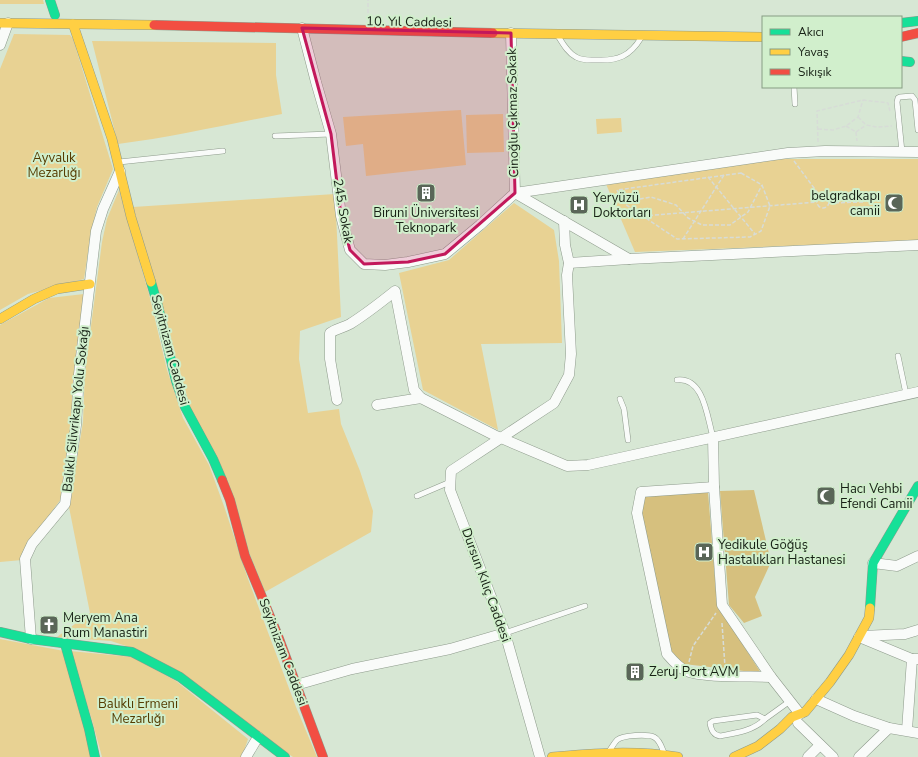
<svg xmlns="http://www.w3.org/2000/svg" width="918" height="757" font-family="'Nunito Sans',sans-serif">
  <rect width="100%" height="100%" fill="#d7e7d4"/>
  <!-- green -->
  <g fill="#e8d293">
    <polygon points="0,0 43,0 44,4 0,4"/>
    <polygon points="14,34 70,35 73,39 113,169 97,207 91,233 84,279 28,294 0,310 0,69"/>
    <path d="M92 41 276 43V75L282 114C228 124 173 137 118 144Z"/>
    <polygon points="461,110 466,165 366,176 363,144 346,146 343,117"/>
    <polygon points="503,114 504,152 467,153 466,115"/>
    <polygon points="621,118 622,132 597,134 596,119"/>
    <polygon points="782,159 918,159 918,241 635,252 606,184"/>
    <polygon points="119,190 150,298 167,370 183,418 209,465 225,509 248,579 296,707 317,757 293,757 135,649 111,641 57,637 90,613 69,507 83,422 85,372 102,242 107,219"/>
    <polygon points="335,194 341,317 300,331 299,359 308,413 339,409 341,424 360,471 373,511 371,532 265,592 191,410 133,207"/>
    <polygon points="514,203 554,230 559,261 562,343 481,344 498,430 423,390 399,273 449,260"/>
    <polygon points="84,294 74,372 71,422 61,499 31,540 22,560 0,562 0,325 49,298"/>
    <polygon points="0,639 64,651 92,757 0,757"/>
    <polygon points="70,651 132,657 176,681 248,739 242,757 102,757 92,720"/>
  </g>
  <!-- forest -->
  <g fill="#d6c07e">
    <polygon points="754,490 771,562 755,597 762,616 744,623 729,605 720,491"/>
    <polygon points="708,492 717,604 761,673 684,664 672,654 642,513 645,496"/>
  </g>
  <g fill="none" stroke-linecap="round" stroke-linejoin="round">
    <!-- lane casing -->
    <g stroke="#8e9b8c" stroke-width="6">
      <g id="lane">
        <path d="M558 36C563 44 568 53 576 57 583 61 590 60 597 60 618 61 630 56 641 38"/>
        <polyline points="794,87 795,104"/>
        <polyline points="275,136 331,134"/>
        <polyline points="902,152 897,102 898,98 900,97 912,96 915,100 918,130"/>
        <polyline points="119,162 223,151"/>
        <polyline points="898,356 906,394"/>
        <path d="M677 380C704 377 707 417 713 437"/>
        <polyline points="620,399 624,409 628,440"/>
        <polyline points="417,496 450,482"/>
        <polyline points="505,633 585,606"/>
        <path d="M757 715 765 719C753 731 736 733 720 736 713 735 711 730 710 723L713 721Z"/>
        <polyline points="765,719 790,701"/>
        <path d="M610 750C612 747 614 743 617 740 623 735 647 734 654 737 660 740 662 748 664 753"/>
      </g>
    </g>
    <!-- street casing -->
    <g stroke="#8e9b8c" stroke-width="11">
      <g id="street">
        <polyline points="302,28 316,82 331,134 341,216 350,250 364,264 385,265 408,262 445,254 480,225 515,193"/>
        <polyline points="511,33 515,193"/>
        <polyline points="0,45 8,23"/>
        <polyline points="515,193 788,153 825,151 918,152"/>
        <polyline points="515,193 629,259"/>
        <polyline points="569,263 629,259 918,245"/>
        <path d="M337 400 330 359V333C337 328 343 328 350 324 366 314 380 303 395 291L414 390 421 398 494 435 567 466 588 465 918 392"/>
        <polyline points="377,405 421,398"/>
        <polyline points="713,437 714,487 722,605 771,677 800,714"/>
        <path d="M714 487 641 492 637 513 667 654C673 661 678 667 686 671 703 678 750 676 771 677"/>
        <polyline points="873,563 897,566 918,556"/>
        <polyline points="863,636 905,634 918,630"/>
        <polyline points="859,637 912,659 917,659"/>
        <polyline points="31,639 25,559 32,544 65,504 76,425 79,374 96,231 103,209 120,171"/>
        <polyline points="296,685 352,669 450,649 505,633"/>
        <polyline points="816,699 854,716 889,728 918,733"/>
        <polyline points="798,723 833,757"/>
        <polyline points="907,730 912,659"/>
        <polyline points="246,757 258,737"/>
        <polyline points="540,757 505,633 450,490 451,471 554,403 569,375 571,354 567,275 569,263 565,245 564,221"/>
        <polyline points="808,757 820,745"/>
        <polyline points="859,757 889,728"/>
      </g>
    </g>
    <!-- fast casing -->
    <g stroke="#8e9b8c" stroke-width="10">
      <g id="fast">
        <polyline points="50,0 55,15"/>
        <polyline points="901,23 918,21"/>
        <polyline points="901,61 910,62"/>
        <polyline points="151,282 158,306 176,381 185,407 213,459 222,480"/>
        <polyline points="870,608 873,563 918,486"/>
        <polyline points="0,632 31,639 132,652 180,677 285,757"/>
        <polyline points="65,644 89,729 95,757"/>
      </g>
    </g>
    <!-- slow casing -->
    <g stroke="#8e9b8c" stroke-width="10">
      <g id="slow">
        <polyline points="0,23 154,25"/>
        <polyline points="73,24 112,139 131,217 151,282"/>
        <polyline points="493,33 763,37"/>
        <polyline points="0,319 34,299 57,289 90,284"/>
        <path d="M552 757C594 753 636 750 678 757"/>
        <polyline points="734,757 758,746 780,729 792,717 805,712 830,682 849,655 869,618 870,608"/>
      </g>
    </g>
    <!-- jam casing -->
    <g stroke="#8e9b8c" stroke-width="10">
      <g id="jam">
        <polyline points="154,25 493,33"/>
        <polyline points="901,37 918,33"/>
        <polyline points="222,480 230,500 245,556 278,636 323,757"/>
      </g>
    </g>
    <!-- path -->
    <g stroke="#d7dcd7" stroke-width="1.5" stroke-dasharray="4 2" stroke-linecap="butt">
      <polyline points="368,19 368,0"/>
      <polyline points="858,117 866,125 877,127 892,126"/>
      <polyline points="846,126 856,132"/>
      <polyline points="818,129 833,130 846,126 858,117 863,100"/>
      <polyline points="856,132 857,141"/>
      <polyline points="856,132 866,125"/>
      <polyline points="818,142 817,111 863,100 888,103 890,111"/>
      <polyline points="794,161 820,196"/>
      <polygon points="741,173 762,185 770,206 761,231 750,237 677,239 622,202 617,190"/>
      <polyline points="708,177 755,234"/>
      <circle cx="823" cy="202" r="6"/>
      <polyline points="622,202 651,197 676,205 688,218 702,225 730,225 748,212 762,185"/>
      <polyline points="829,203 863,202"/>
      <polyline points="643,216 817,202"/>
      <polyline points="683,239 724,175"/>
      <polyline points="722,623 725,667"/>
      <polyline points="689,662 693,646 716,613"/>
    </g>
    <!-- lane -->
    <use href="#lane" stroke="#f9fbf9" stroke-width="5"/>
    <!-- street -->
    <use href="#street" stroke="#f9fbf9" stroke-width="10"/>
    <!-- fast -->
    <use href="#fast" stroke="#16e098" stroke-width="9"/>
    <!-- slow -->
    <use href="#slow" stroke="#ffcf43" stroke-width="9"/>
    <!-- jam -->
    <use href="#jam" stroke="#f24e42" stroke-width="9"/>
  </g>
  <!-- marked area -->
  <path fill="#c2185b" fill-opacity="0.2" stroke="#c2185b" stroke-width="3" stroke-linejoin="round" d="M302 28 511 33 515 193 445 254 408 262 364 264 350 250 341 216 331 134Z"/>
  <!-- icons -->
  <defs>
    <g id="building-square" transform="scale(1)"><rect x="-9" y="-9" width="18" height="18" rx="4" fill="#5a6658" stroke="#d1efcc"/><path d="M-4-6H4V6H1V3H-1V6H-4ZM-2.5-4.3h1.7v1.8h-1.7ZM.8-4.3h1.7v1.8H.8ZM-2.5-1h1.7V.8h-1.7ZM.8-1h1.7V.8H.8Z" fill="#fff"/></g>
    <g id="mosque-square" transform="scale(1)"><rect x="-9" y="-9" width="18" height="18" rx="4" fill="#5a6658" stroke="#d1efcc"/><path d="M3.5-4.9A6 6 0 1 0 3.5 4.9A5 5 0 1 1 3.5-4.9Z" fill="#fff"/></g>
    <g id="hospital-square" transform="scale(1)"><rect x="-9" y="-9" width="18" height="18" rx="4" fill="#5a6658" stroke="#d1efcc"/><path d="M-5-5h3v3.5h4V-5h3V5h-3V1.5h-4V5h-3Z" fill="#fff"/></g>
    <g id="church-square" transform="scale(1)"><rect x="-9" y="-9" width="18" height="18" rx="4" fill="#5a6658" stroke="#d1efcc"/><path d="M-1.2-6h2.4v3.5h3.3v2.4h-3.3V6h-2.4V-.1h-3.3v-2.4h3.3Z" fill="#fff"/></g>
  </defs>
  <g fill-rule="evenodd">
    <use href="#building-square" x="426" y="193"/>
    <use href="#mosque-square" x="894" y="203"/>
    <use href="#hospital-square" x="579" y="205"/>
    <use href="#mosque-square" x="826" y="496"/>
    <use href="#hospital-square" x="704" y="552"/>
    <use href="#church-square" x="49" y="625"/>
    <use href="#building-square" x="635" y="672"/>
  </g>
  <g text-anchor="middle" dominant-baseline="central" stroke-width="4" stroke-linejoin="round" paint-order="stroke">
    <!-- street labels -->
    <g font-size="13" fill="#172115" stroke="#d1efcc">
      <text transform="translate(409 22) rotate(1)">10. Yıl Caddesi</text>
      <text transform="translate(513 113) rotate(-91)">Cinoğlu Çıkmaz Sokak</text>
      <text transform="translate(343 211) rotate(80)">245. Sokak</text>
      <text transform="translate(170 350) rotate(75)">Seyitnizam Caddesi</text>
      <text transform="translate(76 409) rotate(-84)">Balıklı Silivrikapı Yolu Sokağı</text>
      <text transform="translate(486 585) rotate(70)">Dursun Kılıç Caddesi</text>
      <text transform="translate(283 652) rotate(69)">Seyitnizam Caddesi</text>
    </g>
    <!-- park labels -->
    <g font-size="13" fill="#553b00" stroke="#d1efcc">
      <text x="54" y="158">Ayvalık<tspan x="54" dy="15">Mezarlığı</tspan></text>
      <text x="138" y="704">Balıklı Ermeni<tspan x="138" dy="15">Mezarlığı</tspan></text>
    </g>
    <!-- poi labels -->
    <g font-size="13" fill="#172115" stroke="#d1efcc" text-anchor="start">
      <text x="880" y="196" text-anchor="end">belgradkapı<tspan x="880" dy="15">camii</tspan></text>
      <text x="593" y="198">Yeryüzü<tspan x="593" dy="15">Doktorları</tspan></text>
      <text x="426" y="213" text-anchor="middle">Biruni Üniversitesi<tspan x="426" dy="15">Teknopark</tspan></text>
      <text x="840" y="489">Hacı Vehbi<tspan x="840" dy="15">Efendi Camii</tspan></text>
      <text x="718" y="545">Yedikule Göğüş<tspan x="718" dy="15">Hastalıkları Hastanesi</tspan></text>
      <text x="63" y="618">Meryem Ana<tspan x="63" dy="15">Rum Manastiri</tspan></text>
      <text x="649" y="672">Zeruj Port AVM</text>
    </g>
  </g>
  <!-- legend -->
  <rect x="762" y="16" width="140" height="72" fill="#d1efcc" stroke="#879d83"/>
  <rect x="770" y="29" width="20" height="6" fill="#16e098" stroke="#879d83"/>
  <text x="798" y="36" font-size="12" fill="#172115">Akıcı</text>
  <rect x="770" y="49" width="20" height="6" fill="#ffcf43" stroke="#879d83"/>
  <text x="798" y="56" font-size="12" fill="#172115">Yavaş</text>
  <rect x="770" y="69" width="20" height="6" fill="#f24e42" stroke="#879d83"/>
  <text x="798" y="76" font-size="12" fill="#172115">Sıkışık</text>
</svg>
